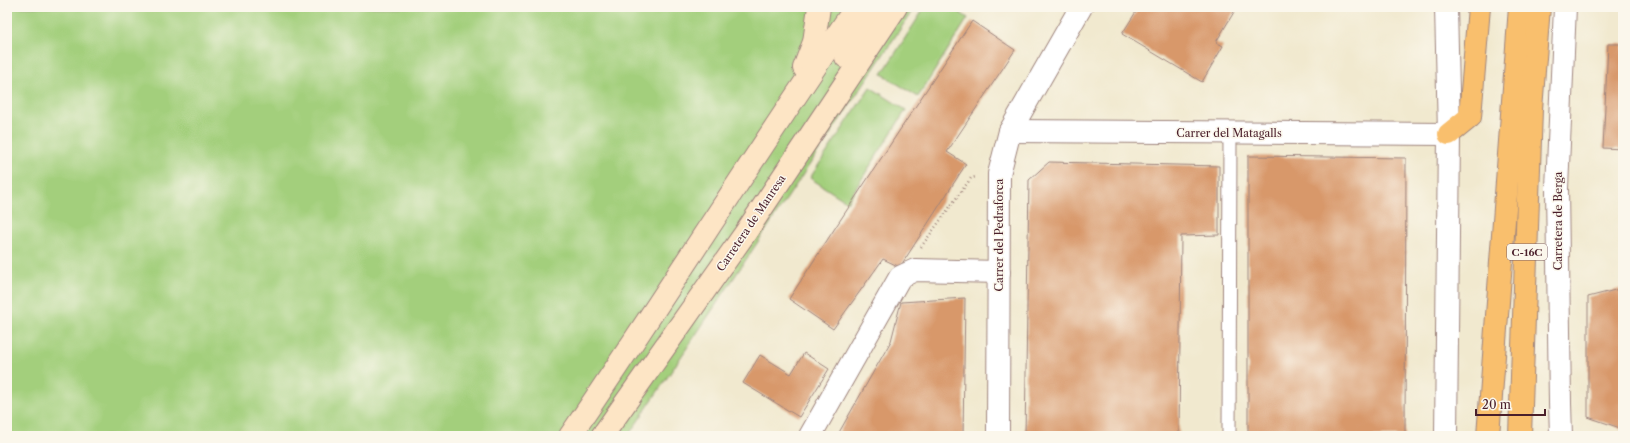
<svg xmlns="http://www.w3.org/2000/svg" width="1630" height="443" font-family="'Libre Caslon Text',serif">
  <rect width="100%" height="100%" fill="#fbf7ec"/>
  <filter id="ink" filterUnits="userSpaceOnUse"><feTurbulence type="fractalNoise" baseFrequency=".025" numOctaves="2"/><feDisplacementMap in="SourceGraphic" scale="8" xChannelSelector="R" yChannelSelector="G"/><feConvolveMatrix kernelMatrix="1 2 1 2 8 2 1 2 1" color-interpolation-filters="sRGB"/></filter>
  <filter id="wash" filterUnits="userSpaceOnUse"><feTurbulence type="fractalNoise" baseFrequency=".012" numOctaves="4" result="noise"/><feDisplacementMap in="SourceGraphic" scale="16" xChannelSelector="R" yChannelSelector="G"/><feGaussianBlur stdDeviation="0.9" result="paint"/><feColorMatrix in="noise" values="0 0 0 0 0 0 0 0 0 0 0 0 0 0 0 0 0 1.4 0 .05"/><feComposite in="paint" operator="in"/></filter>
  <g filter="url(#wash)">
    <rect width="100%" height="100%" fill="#f1e9cf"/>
    <!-- grass -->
    <g fill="#a3cf7c" stroke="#767754">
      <polygon points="7,7 915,7 628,436 7,436"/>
      <polygon points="925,7 951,7 968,18 918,97 882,74"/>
      <polygon points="870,87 906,110 847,202 810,178"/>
    </g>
    <g id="blocks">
      <!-- building -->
      <g fill="#d8986a">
        <polygon points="1139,7 1237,7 1216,42 1223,46 1202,82 1122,34"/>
        <polygon points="972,21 1015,50 947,152 966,164 900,267 883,259 833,329 789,299 837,225"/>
        <polygon points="1608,44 1623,44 1623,149 1603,148"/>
        <polygon points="1248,156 1406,158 1405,436 1248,436"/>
        <polygon points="1049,162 1219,166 1219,235 1181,236 1179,436 1025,436 1029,180"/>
        <polygon points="1623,288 1623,429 1588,417 1588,297"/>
        <polygon points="965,298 963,436 837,436 891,341 901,302"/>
        <polygon points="804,353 829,369 799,417 743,383 760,355 791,374"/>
      </g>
    </g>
  </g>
  <g filter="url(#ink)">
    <use href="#blocks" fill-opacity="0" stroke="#9e847d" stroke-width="1"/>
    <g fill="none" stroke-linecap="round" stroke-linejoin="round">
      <!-- service casing -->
      <g stroke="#9e847d" stroke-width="15">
        <polyline id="service" points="1229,436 1230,133"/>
      </g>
      <!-- minor casing -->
      <g stroke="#9e847d" stroke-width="24">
        <g id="minor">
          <polyline points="1010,131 1449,134"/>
          <polyline points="810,436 900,277 915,270 999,272"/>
          <polyline points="998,436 999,174 1010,131 1081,7"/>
          <polyline points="1446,436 1449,134 1446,7"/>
          <polyline points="1561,436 1560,403 1557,188 1565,7"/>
        </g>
      </g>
      <!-- secondary casing -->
      <g stroke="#9e847d" stroke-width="24">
        <g id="secondary">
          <polyline points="846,57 876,7"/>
          <polyline points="804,68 814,42 819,7"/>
          <path d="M570 436C667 294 759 148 856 7"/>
          <polyline points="602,436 746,232 896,7"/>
        </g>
      </g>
      <!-- primary casing -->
      <g stroke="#9e847d" stroke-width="24">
        <g id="primary">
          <polyline points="1449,134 1470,117 1479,7"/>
          <polyline points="1488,436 1520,7"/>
          <polyline points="1520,436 1531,109 1539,7"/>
        </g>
      </g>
      <!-- path -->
      <polyline stroke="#9e847d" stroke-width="2.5" stroke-dasharray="1 3" stroke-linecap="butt" points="921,247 971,178 976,177"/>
      <!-- service -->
      <use href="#service" stroke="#fff" stroke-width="13"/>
      <!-- minor -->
      <use href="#minor" stroke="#fff" stroke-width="22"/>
      <!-- secondary -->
      <use href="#secondary" stroke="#fde5c5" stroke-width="22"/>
      <!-- primary -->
      <use href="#primary" stroke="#f9bf6d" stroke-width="22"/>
    </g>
  </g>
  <g text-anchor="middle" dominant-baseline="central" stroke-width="3" stroke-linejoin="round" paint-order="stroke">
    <!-- shield labels -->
    <rect fill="#fbf7ec" stroke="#7f6065" stroke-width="1" x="1507" y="244" width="40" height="16" rx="3"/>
    <g font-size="10" font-weight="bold" fill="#4a1f2b">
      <text x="1527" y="252">C-16C</text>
    </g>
    <!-- street labels -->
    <g font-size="11" fill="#4a1f2b" stroke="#fbf7ec">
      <text x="1229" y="133">Carrer del Matagalls</text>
      <text transform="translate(1558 221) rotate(-90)">Carretera de Berga</text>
      <text transform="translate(751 223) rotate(-56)">Carretera de Manresa</text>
      <text transform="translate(999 235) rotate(-90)">Carrer del Pedraforca</text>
    </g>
  </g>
  <!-- margin -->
  <rect width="1630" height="443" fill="none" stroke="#fbf7ec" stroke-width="24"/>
  <!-- scale -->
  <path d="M1476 409v6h69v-6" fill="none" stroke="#4a1f2b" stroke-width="2"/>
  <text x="1482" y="409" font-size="12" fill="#4a1f2b" stroke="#fbf7ec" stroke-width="3" paint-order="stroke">20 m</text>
</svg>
